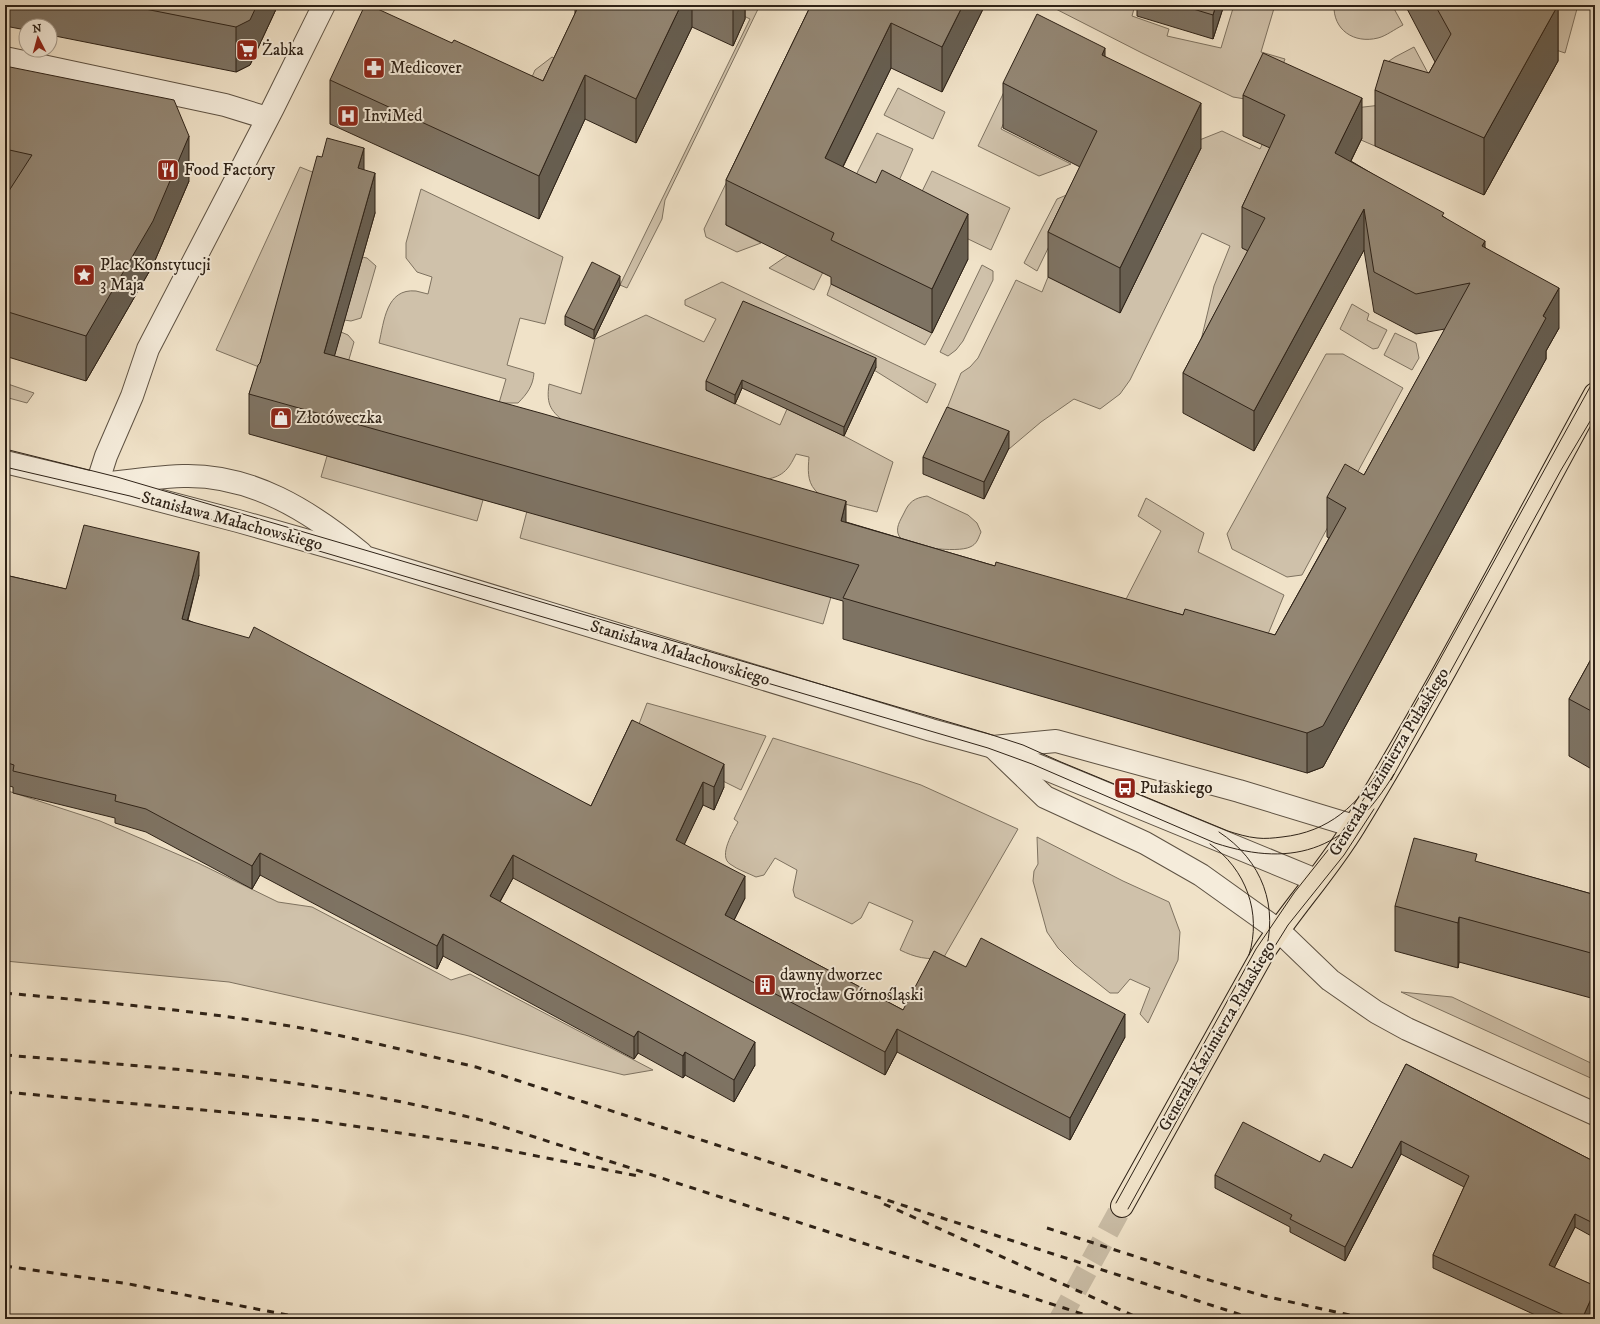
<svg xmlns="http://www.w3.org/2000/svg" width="1600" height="1324" font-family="'IM FELL DW Pica',serif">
  <rect width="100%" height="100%" fill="#f0e2c8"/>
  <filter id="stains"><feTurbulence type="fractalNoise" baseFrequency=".005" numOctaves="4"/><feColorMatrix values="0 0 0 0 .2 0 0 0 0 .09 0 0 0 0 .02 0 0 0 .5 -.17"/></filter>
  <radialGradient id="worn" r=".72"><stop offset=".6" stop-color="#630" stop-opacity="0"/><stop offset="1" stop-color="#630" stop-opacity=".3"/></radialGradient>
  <!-- green -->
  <g fill="#cfc1aa" stroke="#7e7260">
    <polygon points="721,5 760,5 665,200 662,219 627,288 620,285 750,19"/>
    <polygon points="1048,5 1135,5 1132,16 1169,29 1167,36 1221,48 1234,5 1275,5 1261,52 1285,59 1276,83 1245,99 1233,97 1142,53"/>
    <path d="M1334 5H1392L1403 25C1395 29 1386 36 1378 38 1354 44 1333 30 1334 5Z"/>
    <polygon points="1507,5 1578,5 1565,53 1526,40"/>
    <polygon points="1028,42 1035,55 1001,129 1071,164 1039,176 978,146"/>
    <polygon points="1414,47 1437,90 1384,117 1375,146 1361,140 1361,139 1242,248 1265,258 1197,357 1214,286 1230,246 1202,233 1130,380 1120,394 1100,409 1074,399 1041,422 1009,449 944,416 961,373 970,367 978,358 1016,280 1042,292 1048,277 1120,312 1201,148 1192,143 1222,131 1260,149 1278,111 1355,108 1381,105 1386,63 1395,57"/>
    <polygon points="552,57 571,66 526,91 535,70"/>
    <polygon points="898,88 945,112 933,139 884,115"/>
    <polygon points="877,133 913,149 890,201 852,183"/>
    <polygon points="300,167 327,178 269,371 216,350"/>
    <polygon points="732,171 726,225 761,243 737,252 706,237 704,229"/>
    <polygon points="932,171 1010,208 991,250 912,212"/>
    <path d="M421 189 563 257 545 324 520 318 507 365 534 373C533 386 527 394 518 403H499L506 379 379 343C384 322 386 288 416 291 420 292 424 293 428 294L432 277 417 272 406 258V243Z"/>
    <polygon points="1076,191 1037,271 1024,263 1057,199"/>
    <polygon points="788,255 823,272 814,290 769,268"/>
    <polygon points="362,257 367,258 376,266 361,318 351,321 344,320"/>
    <polygon points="982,265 993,271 993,280 963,341 956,350 948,356 940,352"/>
    <path d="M722 282 936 384 927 403 874 370 876 367 706 390 780 425 787 409 844 436 893 462 877 512C863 508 823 501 815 490 807 481 808 469 809 457L796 454C788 471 782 477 763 480L568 425C551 411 546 406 549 384L581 394 595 339 646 315 704 342 716 319 685 305V300Z"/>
    <polygon points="831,284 932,333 925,345 827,295"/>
    <polygon points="1352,304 1369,314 1367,320 1387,330 1378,348 1373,349 1340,329"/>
    <polygon points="341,332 348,335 354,342 343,380 327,381"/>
    <polygon points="1395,333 1416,343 1419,358 1412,370 1384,355"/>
    <polygon points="1326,354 1343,354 1403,388 1302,575 1287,577 1232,549 1227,534"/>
    <polygon points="5,383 34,393 27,403 5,397"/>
    <polygon points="327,456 483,500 477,521 321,477"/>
    <path d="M927 496 968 515 977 523 981 532C978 539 977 544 970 547 958 553 906 548 899 536 895 528 900 521 904 513 909 502 914 498 927 496Z"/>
    <polygon points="1146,498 1204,533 1198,552 1284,595 1264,644 1122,607 1161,531 1138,516"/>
    <polygon points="527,511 831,597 823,624 520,538"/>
    <polygon points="647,703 766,736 741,790 634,737"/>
    <path d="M773 738 854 763 921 785 1018 829 944 957C929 961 914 957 900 950L913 921 869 902 861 918 852 924 795 897 793 890 797 870 775 858 764 875 756 877C748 873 738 870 730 864 718 856 733 832 738 822L734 819Z"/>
    <polygon points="5,790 100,821 198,863 278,902 312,907 451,980 470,974 653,1070 624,1075 465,1035 229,982 5,961"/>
    <polygon points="1037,837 1123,881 1169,902 1180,932 1178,960 1148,1023 1140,1014 1150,988 1130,979 1118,993 1110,993 1075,965 1058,948 1047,932 1033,881 1034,871 1038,864"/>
    <polygon points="1401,992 1452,997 1595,1065 1595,1080"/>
  </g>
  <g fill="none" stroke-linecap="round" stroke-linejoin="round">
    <!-- major-tunnel -->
    <polyline stroke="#c9bca5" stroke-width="22" stroke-dasharray="22 11" stroke-linecap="butt" points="1060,1319 1122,1206"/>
    <!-- minor casing -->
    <g stroke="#5e5243" stroke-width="24">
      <g id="minor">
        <polyline points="5,58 225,105 267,118"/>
        <polyline points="5,462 97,484 238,521 368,558 931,730 993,747 1056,741 1239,791 1354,826"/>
        <path d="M110 483C134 480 159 477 183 476 251 474 310 511 361 553"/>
        <polyline points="97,484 106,456 132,396 148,349 273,108 324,5"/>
        <polyline points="993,747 1045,797 1145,843 1201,875 1278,930 1330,980 1376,1012 1407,1029 1595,1114"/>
        <polyline points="1005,752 1316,880"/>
      </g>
    </g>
    <!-- major casing -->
    <g stroke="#2e2217" stroke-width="24">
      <path id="major" d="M1122 1206 1263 953C1292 908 1328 870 1355 825 1441 685 1516 538 1595 394"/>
    </g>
    <!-- minor -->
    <use href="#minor" stroke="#f5ecdb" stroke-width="22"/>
    <!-- major -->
    <use href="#major" stroke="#f0e2c8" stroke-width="22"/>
    <!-- tram -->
    <g stroke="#2e2217" stroke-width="1">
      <path d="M5 449 117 477 986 733 1023 745 1061 762 1228 831C1237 834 1247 837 1257 838 1265 839 1274 838 1282 837 1329 832 1358 805 1382 766"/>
      <path d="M5 467 130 496 200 516 988 748 1032 764 1215 843C1297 870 1350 847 1394 774"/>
      <polyline points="1379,770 1595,378"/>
      <polyline points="1391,780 1561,470 1595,413"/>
      <path d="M1219 832C1262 860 1280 907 1264 957"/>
      <path d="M1210 844C1246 869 1262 913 1249 955"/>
      <polyline points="1116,1203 1256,949 1294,893 1340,835 1365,797"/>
      <polyline points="1128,1209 1265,962 1288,925 1344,855 1374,809"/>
    </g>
    <!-- rail -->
    <g stroke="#2e2217" stroke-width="3" stroke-dasharray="7 7" stroke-linecap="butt">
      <path d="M5 993C102 1002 200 1011 296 1027 356 1038 416 1053 476 1067L1254 1319"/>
      <path d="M5 1055C100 1063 197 1069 292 1083 357 1092 421 1105 485 1121L1098 1319"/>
      <polyline points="5,1092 313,1120 481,1145 638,1176"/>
      <polyline points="884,1204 1141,1319"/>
      <polyline points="1047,1228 1202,1278 1264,1296 1367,1319"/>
      <polyline points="5,1266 129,1284 308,1319"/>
    </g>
  </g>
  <!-- wall -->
  <g fill="#7e7363" stroke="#2e2217">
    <polygon points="5,5 278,5 250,65 236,72 50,35 50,26 26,26 26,30 5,26"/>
    <polygon points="575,5 745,5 745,19 733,46 692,27 636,143 585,119 539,219 330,124 330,80 452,43 543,81 575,14"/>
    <polygon points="811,5 985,5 942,92 891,68 843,167 968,259 932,333 831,284 831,277 726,225 726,180"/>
    <polygon points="1137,5 1224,5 1213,39 1137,16"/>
    <polygon points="1405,5 1558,5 1558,61 1484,195 1375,146 1375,90 1429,73 1435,62"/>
    <polygon points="1105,56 1201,148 1120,313 1048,277 1048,232 1080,167 1003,128 1003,83"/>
    <polygon points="5,66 189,181 153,265 86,381 5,356 5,197 7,195 5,194"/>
    <polygon points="1243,95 1362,138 1351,161 1444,217 1485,247 1559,328 1546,351 1546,359 1323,767 1307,773 843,639 843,601 249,434 249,394 260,363 322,157 364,170 375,213 334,356 846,522 937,549 995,566 1183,615 1275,635 1329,538 1327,537 1327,497 1364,475 1445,329 1416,334 1374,312 1364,250 1254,451 1183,413 1183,373 1248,251 1242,248 1242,207 1270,148 1243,136"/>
    <polygon points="620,285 594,339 565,325 565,316"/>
    <polygon points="876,367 844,436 742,388 735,404 706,390 706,381"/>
    <polygon points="1009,448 984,499 923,474 923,457"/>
    <polygon points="5,575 66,589 199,575 188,620 591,806 632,720 724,787 714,810 703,805 684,844 745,898 734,920 903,1010 966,967 1125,1037 1070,1140 897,1052 885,1075 513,878 500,902 755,1065 734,1102 685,1075 683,1078 638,1053 634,1059 443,956 437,969 260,875 252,889 146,832 115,823 115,818 13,793 13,787 5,785"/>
    <polygon points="1595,652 1595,771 1569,756 1569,699"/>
    <polygon points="1477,862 1592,894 1595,888 1595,1000 1591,998 1459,962 1458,968 1395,951 1395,906"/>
    <polygon points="1406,1064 1595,1162 1595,1238 1575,1227 1554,1268 1595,1286 1595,1303 1588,1319 1544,1319 1433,1268 1433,1255 1464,1187 1401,1154 1345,1261 1290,1232 1290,1227 1215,1188 1215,1175 1320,1162 1352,1168"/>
  </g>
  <!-- shaded-wall -->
  <g fill="#675e50" stroke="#2e2217">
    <polygon points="257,5 278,5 250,65 236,72 236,27"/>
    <polygon points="681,5 692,5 692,27 636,143 636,99"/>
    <polygon points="733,5 745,5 745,19 733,46"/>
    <polygon points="963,5 985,5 942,92 942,47"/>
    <polygon points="1216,5 1224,5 1213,39 1213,15"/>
    <polygon points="1558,5 1558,61 1484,195 1484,138"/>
    <polygon points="891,23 891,68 825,203 825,158"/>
    <polygon points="1105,48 1105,93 1102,55"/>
    <polygon points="585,75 585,119 539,219 539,176"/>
    <polygon points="1362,98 1362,138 1335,193 1335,153"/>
    <polygon points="1201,103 1201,148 1120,313 1120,268"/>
    <polygon points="189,136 189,181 153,265 86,381 86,336"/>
    <polygon points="364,148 364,189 358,168"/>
    <polygon points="375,173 375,213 324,393 324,353"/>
    <polygon points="1364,209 1364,250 1254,451 1254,411"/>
    <polygon points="968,214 968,259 932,333 932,289"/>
    <polygon points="1485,241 1485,281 1482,246"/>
    <polygon points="620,276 620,285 594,339 594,330"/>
    <polygon points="1559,288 1559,328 1546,351 1546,359 1323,767 1307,773 1307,733"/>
    <polygon points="876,358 876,367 844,436 844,427"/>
    <polygon points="742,380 742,388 735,404 735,395"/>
    <polygon points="1009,431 1009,448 984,499 984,482"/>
    <polygon points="846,501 846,541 841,521"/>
    <polygon points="199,552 199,575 182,641 182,619"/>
    <polygon points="724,764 724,787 714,810 714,787"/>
    <polygon points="703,782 703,805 676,862 676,840"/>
    <polygon points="260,853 260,875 252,889 252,866"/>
    <polygon points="513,855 513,878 490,919 490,896"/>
    <polygon points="745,876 745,898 725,938 725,915"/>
    <polygon points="1459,917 1459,962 1458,968 1458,923"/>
    <polygon points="443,934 443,956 437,969 437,946"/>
    <polygon points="1125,1014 1125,1037 1070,1140 1070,1118"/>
    <polygon points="897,1029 897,1052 885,1075 885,1052"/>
    <polygon points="638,1031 638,1053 634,1059 634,1037"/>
    <polygon points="755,1042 755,1065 734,1102 734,1080"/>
    <polygon points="685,1052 685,1075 683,1078 683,1056"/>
    <polygon points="1401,1141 1401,1154 1345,1261 1345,1247"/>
    <polygon points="1575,1214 1575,1227 1549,1278 1549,1265"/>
    <polygon points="1595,1290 1595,1303 1588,1319 1582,1319"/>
  </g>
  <!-- building -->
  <g fill="#938673" stroke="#2e2217">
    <polygon points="125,5 257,5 250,20 236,27"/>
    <polygon points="365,5 369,5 452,43 454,40 543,81 579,5 681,5 636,99 585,75 539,176 330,80"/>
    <polygon points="811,5 963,5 942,47 891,23 825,158 876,183 882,170 968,214 932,289 831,240 834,233 726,180"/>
    <polygon points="1180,5 1216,5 1213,15"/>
    <polygon points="1435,5 1558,5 1484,138 1375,90 1384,60 1429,73 1451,34"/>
    <polygon points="1037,14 1105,48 1102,55 1201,103 1120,268 1048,232 1097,131 1003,83"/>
    <polygon points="1263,53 1362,98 1335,153 1444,213 1442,216 1485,241 1482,246 1559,288 1543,316 1546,318 1323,726 1307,733 843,598 859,565 249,394 258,365 260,363 317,156 322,157 327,138 364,148 358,168 375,173 324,353 544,414 846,501 841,521 937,549 995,566 996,562 1183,615 1185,609 1275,635 1346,508 1327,497 1345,464 1364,475 1470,283 1416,294 1374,272 1364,209 1254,411 1183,373 1265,218 1242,207 1285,115 1243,95"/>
    <polygon points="5,66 174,100 189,136 153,221 86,336 5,311 5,197 32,155 5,149"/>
    <polygon points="592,262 620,276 594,330 565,316"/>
    <polygon points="743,301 876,358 844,427 742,380 735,395 706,381"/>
    <polygon points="947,407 1009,431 984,482 923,457"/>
    <polygon points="84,525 199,552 182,619 249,638 254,627 591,806 632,720 724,764 714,787 703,782 676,840 745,876 725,915 903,1010 934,951 966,967 981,938 1125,1014 1070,1118 897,1029 885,1052 513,855 490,896 755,1042 734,1080 685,1052 683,1056 638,1031 634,1037 443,934 437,946 260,853 252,866 146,809 115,801 116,795 13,771 14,765 5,762 5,575 66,589"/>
    <polygon points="1595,652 1595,713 1569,699"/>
    <polygon points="1414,838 1477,854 1475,861 1592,894 1595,888 1595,955 1591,953 1459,917 1458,923 1395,906"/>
    <polygon points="1406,1064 1595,1162 1595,1224 1575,1214 1549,1265 1595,1286 1595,1290 1582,1319 1573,1319 1433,1255 1469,1176 1401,1141 1345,1247 1290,1219 1292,1215 1215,1175 1243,1122 1320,1162 1324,1154 1352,1168"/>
  </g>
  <!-- icons -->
  <defs>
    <g id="supermarket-square" transform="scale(1.15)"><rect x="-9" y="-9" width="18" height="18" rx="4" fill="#8f2418" stroke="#f5ecdb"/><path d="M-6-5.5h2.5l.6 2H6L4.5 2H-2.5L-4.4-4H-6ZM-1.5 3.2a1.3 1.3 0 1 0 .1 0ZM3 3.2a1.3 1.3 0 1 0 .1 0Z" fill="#fff"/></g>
    <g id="pharmacy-square" transform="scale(1.15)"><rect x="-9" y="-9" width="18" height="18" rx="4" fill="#8f2418" stroke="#f5ecdb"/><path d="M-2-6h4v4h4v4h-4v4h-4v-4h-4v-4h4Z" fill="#fff"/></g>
    <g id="hospital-square" transform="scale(1.15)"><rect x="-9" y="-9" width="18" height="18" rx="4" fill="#8f2418" stroke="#f5ecdb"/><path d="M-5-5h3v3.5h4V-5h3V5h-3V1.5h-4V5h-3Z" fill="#fff"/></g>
    <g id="restaurant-square" transform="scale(1.15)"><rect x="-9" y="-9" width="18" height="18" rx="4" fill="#8f2418" stroke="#f5ecdb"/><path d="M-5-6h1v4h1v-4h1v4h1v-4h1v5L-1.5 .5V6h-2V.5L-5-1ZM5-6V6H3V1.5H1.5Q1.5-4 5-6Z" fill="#fff"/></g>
    <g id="sight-square" transform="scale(1.15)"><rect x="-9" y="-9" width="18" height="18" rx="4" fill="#8f2418" stroke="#f5ecdb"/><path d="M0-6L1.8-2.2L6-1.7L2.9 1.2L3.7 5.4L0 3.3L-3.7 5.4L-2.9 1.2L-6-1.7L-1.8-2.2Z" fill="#fff"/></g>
    <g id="shop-square" transform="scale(1.15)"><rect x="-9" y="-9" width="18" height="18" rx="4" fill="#8f2418" stroke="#f5ecdb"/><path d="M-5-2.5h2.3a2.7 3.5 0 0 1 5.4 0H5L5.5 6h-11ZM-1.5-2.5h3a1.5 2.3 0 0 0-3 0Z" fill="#fff"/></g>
    <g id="bus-square" transform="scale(1.15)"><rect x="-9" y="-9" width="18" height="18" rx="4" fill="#8f2418" stroke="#f5ecdb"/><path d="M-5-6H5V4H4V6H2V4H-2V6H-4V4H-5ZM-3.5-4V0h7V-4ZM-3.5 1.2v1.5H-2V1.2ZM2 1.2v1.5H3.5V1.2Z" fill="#fff"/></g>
    <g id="building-square" transform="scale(1.15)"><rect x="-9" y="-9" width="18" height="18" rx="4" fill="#8f2418" stroke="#f5ecdb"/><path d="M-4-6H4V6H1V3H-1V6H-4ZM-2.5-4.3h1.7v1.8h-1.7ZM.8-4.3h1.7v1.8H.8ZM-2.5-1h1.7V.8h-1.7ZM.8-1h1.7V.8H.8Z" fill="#fff"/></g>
  </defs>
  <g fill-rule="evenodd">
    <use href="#supermarket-square" x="247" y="50"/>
    <use href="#pharmacy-square" x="374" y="68"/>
    <use href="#hospital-square" x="348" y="116"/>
    <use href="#restaurant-square" x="168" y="170"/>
    <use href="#sight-square" x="84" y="275"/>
    <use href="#shop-square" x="281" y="418"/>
    <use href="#bus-square" x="1125" y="788"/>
    <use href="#building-square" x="765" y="985"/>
  </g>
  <g text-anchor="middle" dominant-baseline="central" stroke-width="4" stroke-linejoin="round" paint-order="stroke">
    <!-- poi labels -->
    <g font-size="17" fill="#2e2217" stroke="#f5ecdb" text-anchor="start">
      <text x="262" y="50">Żabka</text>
      <text x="390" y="68">Medicover</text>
      <text x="364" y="116">InviMed</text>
      <text x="184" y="170">Food Factory</text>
      <text x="100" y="265">Plac Konstytucji<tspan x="100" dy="20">3 Maja</tspan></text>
      <text x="296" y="418">Złotóweczka</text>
      <text x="1140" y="788">Pułaskiego</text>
      <text x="780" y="975">dawny dworzec<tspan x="780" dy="20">Wrocław Górnośląski</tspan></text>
    </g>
    <!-- street labels -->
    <g font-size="17" fill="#2e2217" stroke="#f5ecdb">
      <text transform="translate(232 521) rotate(15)">Stanisława Małachowskiego</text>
      <text transform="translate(680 653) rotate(17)">Stanisława Małachowskiego</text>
      <text transform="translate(1389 762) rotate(-59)">Generała Kazimierza Pułaskiego</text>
      <text transform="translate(1217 1036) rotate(-60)">Generała Kazimierza Pułaskiego</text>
    </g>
  </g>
  <!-- margin -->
  <rect width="1600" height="1324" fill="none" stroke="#f0e2c8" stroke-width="20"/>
  <rect x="6" y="6" width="1588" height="1312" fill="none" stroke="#2e2217" stroke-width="2"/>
  <rect x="10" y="10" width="1580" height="1304" fill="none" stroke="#2e2217"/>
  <!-- north arrow -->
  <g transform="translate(38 38) rotate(354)"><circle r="19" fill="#f5ecdb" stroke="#a59b8d"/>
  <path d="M0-3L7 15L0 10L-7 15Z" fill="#8f2418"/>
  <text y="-6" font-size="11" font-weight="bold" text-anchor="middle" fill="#2e2217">N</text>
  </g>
  <rect width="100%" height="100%" filter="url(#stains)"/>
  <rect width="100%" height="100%" fill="url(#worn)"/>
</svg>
